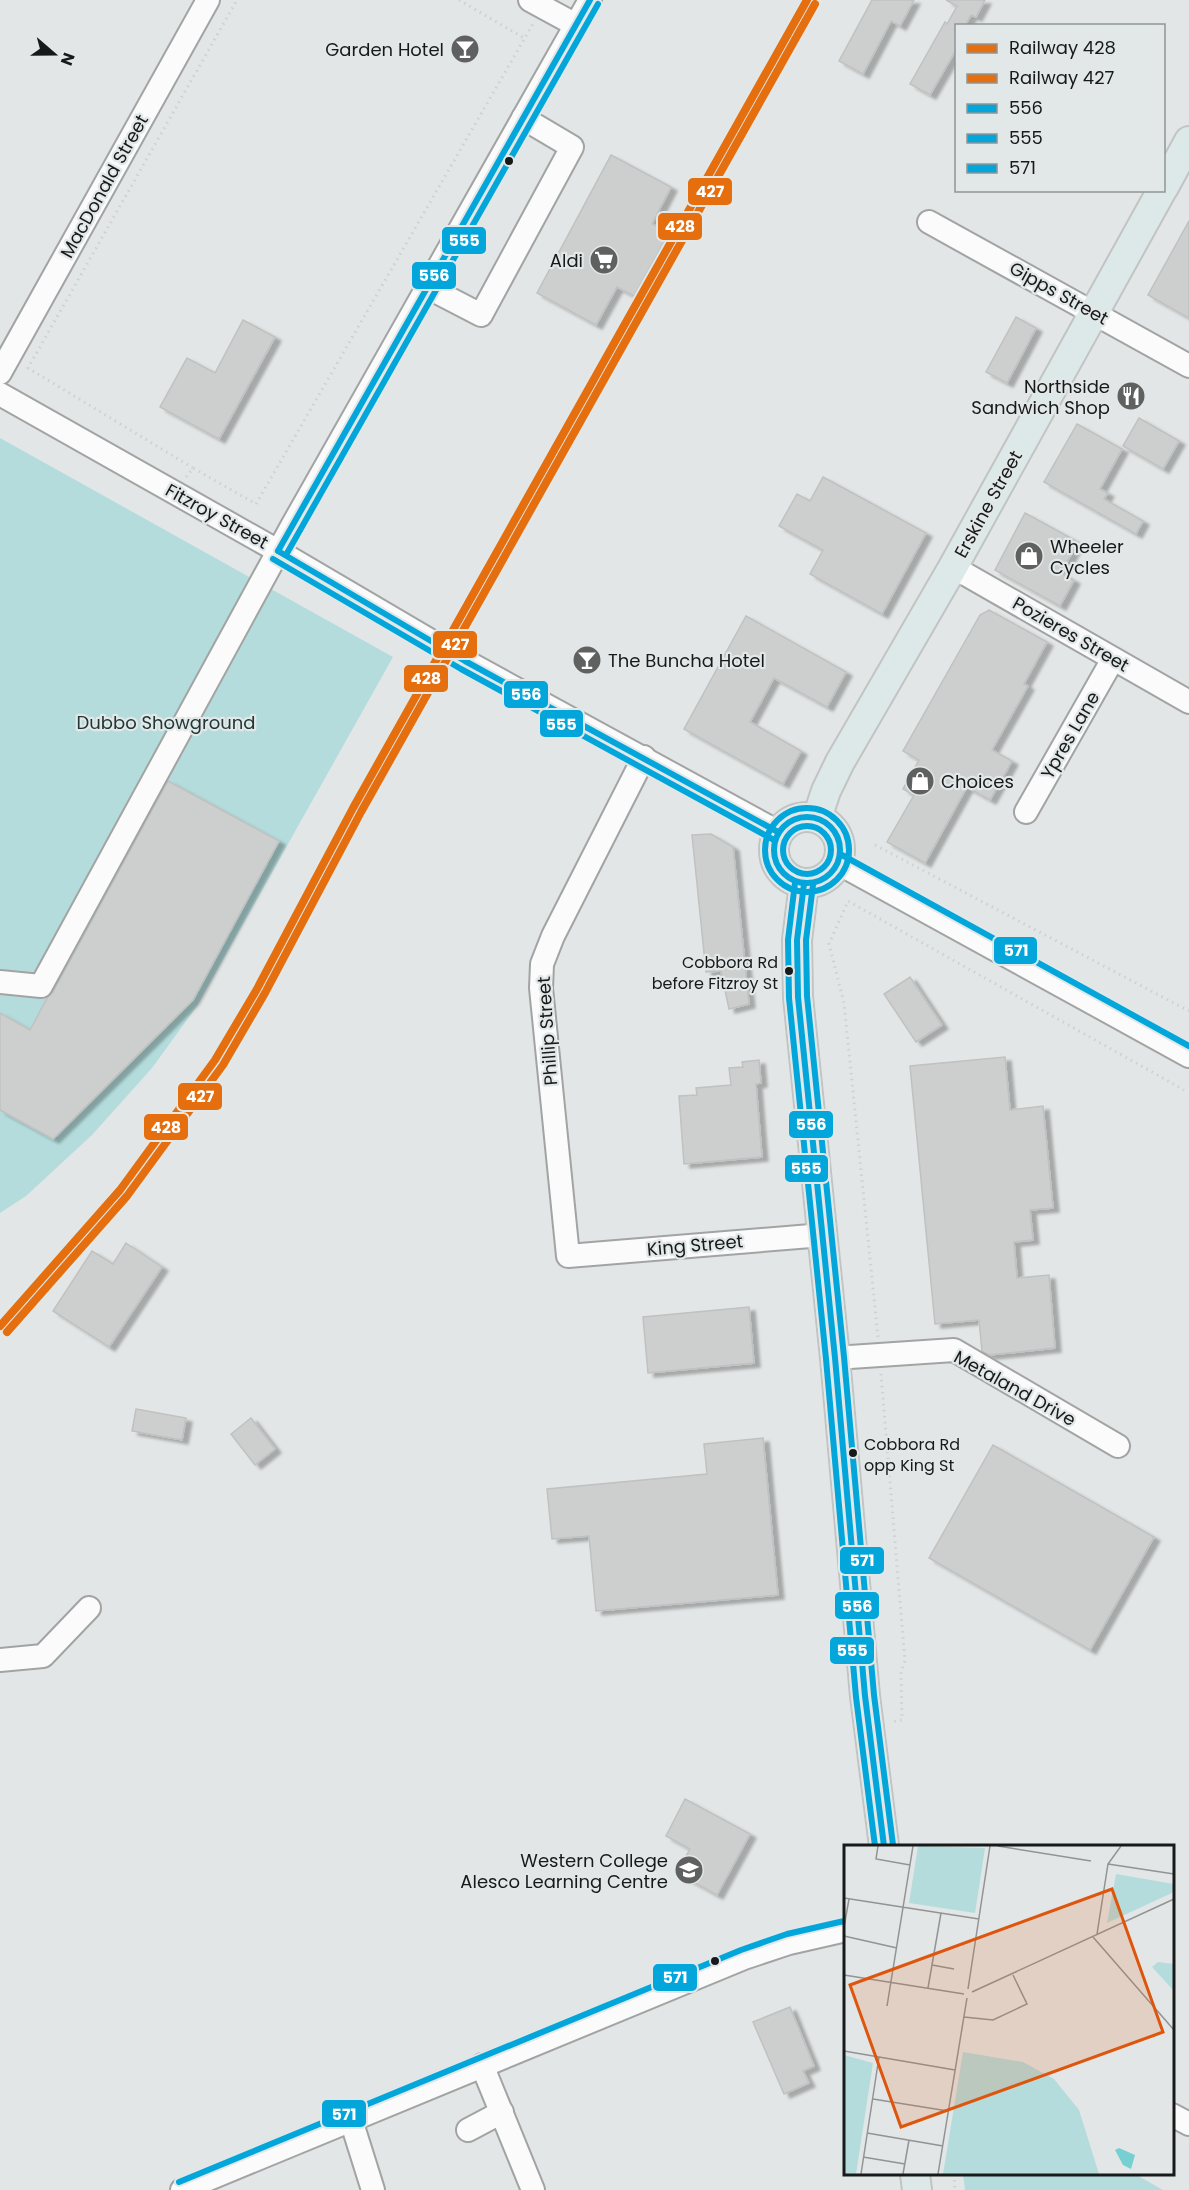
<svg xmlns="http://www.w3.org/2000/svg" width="1189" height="2190" font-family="Poppins,sans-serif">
  <defs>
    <filter id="shadow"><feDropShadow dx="6" dy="4" stdDeviation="1.5" flood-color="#0004"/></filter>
  </defs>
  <rect width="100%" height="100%" fill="#e3e6e6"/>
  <!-- green -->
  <g fill="#b4dcdc">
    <polygon points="0,438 393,657 197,1006 152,1068 92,1135 26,1196 0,1213"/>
    <polygon points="963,2174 1135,2174 1163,2190 965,2190"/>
  </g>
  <!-- building -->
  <g fill="#cdcece" stroke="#c0c1c1" stroke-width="1.5" filter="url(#shadow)">
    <polygon points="872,0 914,0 900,26 891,21 863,74 839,61"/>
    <polygon points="946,0 985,0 976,17 971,15 965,26 957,26 957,48 930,95 910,84 945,22 947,24 957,6"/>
    <polygon points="611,155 671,187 652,224 669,233 634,296 617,287 596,325 537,293"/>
    <polygon points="1189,221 1189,318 1148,295"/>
    <polygon points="1016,317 1036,328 1007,383 986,372"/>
    <polygon points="243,320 275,337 219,439 160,407 187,358 215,373"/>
    <polygon points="1139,418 1179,441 1163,469 1123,446"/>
    <polygon points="1077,424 1122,449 1100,489 1108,493 1104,499 1143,521 1136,534 1044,482"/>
    <polygon points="823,477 926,533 882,614 810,574 823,550 779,526 797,494 810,501"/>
    <polygon points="1025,513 1078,542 1061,573 1074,580 1060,606 995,570"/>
    <polygon points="989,610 1047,642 1024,684 1028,686 992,750 1012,761 990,800 967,787 925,863 887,842 914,795 903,789 919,760 903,751 980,615"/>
    <polygon points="746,616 846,672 827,707 774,678 750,722 801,751 783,784 684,729"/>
    <polygon points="168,781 279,841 193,1000 53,1139 0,1110 0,1013 30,1030 47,998 53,992"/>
    <polygon points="711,834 733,847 749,1004 729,1009 721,971 706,972 692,835"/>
    <polygon points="910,977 942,1025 916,1042 884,994"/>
    <polygon points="1005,1057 1010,1110 1043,1106 1053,1208 1030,1210 1033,1240 1014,1242 1017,1278 1049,1275 1055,1348 989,1355 982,1351 979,1320 935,1324 910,1066"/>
    <polygon points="759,1060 761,1083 756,1084 762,1157 684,1164 679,1096 697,1095 696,1088 731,1085 729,1068 743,1067 742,1062"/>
    <polygon points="126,1243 162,1267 109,1347 53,1311 92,1251 113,1264"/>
    <polygon points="749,1307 754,1363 648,1373 643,1317"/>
    <polygon points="136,1409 186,1418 182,1440 132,1431"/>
    <polygon points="251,1418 275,1449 255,1465 231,1434"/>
    <polygon points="763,1438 778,1595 596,1611 589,1536 552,1539 547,1489 707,1474 704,1444"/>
    <polygon points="993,1445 1154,1537 1090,1650 929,1558"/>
    <polygon points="685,1799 750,1834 717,1895 677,1873 690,1849 666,1836"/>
    <polygon points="790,2007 814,2066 803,2071 809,2083 784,2094 753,2022"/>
  </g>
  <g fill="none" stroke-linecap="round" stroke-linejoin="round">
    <!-- minor casing -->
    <g stroke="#a2a4a4" stroke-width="26">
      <g id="minor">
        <polyline points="530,0 576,25"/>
        <polyline points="929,222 1189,366"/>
        <polyline points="427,287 481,315 572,147 523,118"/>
        <polyline points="0,373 208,0"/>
        <polyline points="0,394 278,551 465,661 778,832"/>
        <polyline points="953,567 1189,702"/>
        <polyline points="644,757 553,936 542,964 541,988 568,1256 823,1235"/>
        <polyline points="1026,812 1113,659"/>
        <polyline points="838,863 1189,1056"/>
        <polyline points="0,982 41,986 292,526 590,0"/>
        <polyline points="835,1358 954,1350 1118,1446"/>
        <polyline points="0,1660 43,1656 89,1608"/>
        <polyline points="482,2065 533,2190"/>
        <polyline points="1172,2115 1189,2124"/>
        <polyline points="351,2120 373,2190"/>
        <polyline points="468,2130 502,2112"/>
        <polyline points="182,2190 744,1958 789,1943 846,1930"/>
      </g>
    </g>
    <!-- major casing -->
    <g stroke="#c2c4c4" stroke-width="32">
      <g id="major">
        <polyline points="1164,187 1189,141"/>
        <circle cx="807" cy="850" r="33"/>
        <polyline points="817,818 826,791 840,762 953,567 1162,190"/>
        <polyline points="804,884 797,940 798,997 835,1358 865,1696 884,1846"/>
        <polyline points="915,2174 917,2190"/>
      </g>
    </g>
    <!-- path -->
    <g stroke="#cfd1d1" stroke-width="3" stroke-dasharray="1.5 4.5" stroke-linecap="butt">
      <polyline points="459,0 524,38"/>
      <polyline points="193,468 28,368 237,0"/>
      <polyline points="186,477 193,468 256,504 534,22"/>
      <polyline points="875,845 1189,1011"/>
      <polyline points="878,1337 844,1003 829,944 848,901 1184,1090"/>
      <polyline points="881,1374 905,1661 901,1672 902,1720 891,1722"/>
      <polyline points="954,2174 955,2190"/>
    </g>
    <!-- minor -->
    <use href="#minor" stroke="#fbfbfb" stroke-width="22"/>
    <!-- major -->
    <use href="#major" stroke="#dde9e9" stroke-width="28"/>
    <!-- bus-1 casing -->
    <g stroke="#e2e7e7" stroke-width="10">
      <g id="bus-1">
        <polyline points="278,551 590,0"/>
        <polyline points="278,551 465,661 778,832"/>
        <circle cx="807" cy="850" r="33"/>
        <polyline points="804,884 797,940 798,997 835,1358 865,1696 884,1846"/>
      </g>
    </g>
    <!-- bus-2 casing -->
    <g stroke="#e2e7e7" stroke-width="10">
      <g id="bus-2">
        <polyline points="286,555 598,4"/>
        <polyline points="273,559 461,669 774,840"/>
        <circle cx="807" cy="850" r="42"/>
        <polyline points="795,883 788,940 789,998 826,1359 856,1697 875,1846"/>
      </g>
    </g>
    <!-- bus-3 casing -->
    <g stroke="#e2e7e7" stroke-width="10">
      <g id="bus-3">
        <circle cx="807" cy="850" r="24"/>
        <polyline points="842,855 1189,1046"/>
        <polyline points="813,885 806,940 807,996 844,1357 874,1695 893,1845"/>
        <polyline points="179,2182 741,1950 787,1934 844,1921"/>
      </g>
    </g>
    <!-- bus-1 -->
    <use href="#bus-1" stroke="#02a6da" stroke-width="6"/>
    <!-- bus-2 -->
    <use href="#bus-2" stroke="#02a6da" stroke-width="6"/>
    <!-- bus-3 -->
    <use href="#bus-3" stroke="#02a6da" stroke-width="6"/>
    <!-- rail-1 casing -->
    <g stroke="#e2e7e7" stroke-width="12">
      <polyline id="rail-1" points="0,1326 120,1190 215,1060 257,989 353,808 807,0"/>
    </g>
    <!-- rail-2 casing -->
    <g stroke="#e2e7e7" stroke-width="12">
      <polyline id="rail-2" points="7,1332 127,1196 223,1065 265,993 361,812 815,4"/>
    </g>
    <!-- rail-1 -->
    <use href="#rail-1" stroke="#e56e0f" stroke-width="8"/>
    <!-- rail-2 -->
    <use href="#rail-2" stroke="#e56e0f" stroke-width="8"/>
  </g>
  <!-- icons -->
  <defs>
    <g id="bar-disc" transform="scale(1.5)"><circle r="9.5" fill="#5f6161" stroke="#e2e7e7"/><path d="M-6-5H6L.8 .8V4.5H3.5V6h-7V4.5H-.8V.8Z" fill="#fff"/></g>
    <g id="supermarket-disc" transform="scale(1.5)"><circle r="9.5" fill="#5f6161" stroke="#e2e7e7"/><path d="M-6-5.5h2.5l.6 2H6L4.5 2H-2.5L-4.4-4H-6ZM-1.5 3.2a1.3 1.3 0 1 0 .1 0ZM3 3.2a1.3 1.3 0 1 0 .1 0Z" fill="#fff"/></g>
    <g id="restaurant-disc" transform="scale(1.5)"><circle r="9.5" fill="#5f6161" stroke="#e2e7e7"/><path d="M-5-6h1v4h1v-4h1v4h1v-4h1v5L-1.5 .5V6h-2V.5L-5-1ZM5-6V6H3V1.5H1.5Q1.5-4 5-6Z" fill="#fff"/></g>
    <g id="shop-disc" transform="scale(1.5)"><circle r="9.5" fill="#5f6161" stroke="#e2e7e7"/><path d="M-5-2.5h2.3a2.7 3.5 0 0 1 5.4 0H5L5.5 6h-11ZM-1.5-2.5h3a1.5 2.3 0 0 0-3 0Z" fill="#fff"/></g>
    <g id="university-disc" transform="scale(1.5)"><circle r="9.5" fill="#5f6161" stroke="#e2e7e7"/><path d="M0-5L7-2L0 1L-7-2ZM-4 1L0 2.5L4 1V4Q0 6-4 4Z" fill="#fff"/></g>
  </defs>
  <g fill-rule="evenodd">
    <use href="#bar-disc" x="465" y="49"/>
    <use href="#supermarket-disc" x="604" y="260"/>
    <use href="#restaurant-disc" x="1131" y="396"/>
    <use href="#shop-disc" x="1029" y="556"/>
    <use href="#bar-disc" x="587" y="660"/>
    <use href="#shop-disc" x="920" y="781"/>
    <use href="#university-disc" x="689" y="1870"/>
  </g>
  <!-- markers -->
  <g fill="#181a1a" stroke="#e2e7e7" stroke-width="2">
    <circle cx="509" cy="161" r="5"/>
    <circle cx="789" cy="971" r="5"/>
    <circle cx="853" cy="1453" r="5"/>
    <circle cx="715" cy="1961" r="5"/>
  </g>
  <g text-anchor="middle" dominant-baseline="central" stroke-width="4.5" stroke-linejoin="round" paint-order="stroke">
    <!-- bus labels -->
    <g font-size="16" fill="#181a1a" stroke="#e2e7e7" text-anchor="end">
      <text x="778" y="962">Cobbora Rd<tspan x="778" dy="21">before Fitzroy St</tspan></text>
      <text x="864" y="1444" text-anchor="start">Cobbora Rd<tspan x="864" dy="21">opp King St</tspan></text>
    </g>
    <!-- poi labels -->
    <g font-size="18" fill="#181a1a" stroke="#e2e7e7" text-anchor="end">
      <text x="444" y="49">Garden Hotel</text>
      <text x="583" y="260">Aldi</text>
      <text x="1110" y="386">Northside<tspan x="1110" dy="21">Sandwich Shop</tspan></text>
      <text x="1050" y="546" text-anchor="start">Wheeler<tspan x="1050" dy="21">Cycles</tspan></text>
      <text x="608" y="660" text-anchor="start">The Buncha Hotel</text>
      <text x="941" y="781" text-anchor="start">Choices</text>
      <text x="668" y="1860">Western College<tspan x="668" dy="21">Alesco Learning Centre</tspan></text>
    </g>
    <!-- street labels -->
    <g font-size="18" fill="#181a1a" stroke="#e2e7e7">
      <text transform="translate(104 186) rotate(-61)">MacDonald Street</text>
      <text transform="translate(1059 293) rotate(29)">Gipps Street</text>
      <text transform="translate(988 504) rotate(-61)">Erskine Street</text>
      <text transform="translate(217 516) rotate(29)">Fitzroy Street</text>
      <text transform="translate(1071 634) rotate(30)">Pozieres Street</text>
      <text transform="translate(1070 735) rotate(-60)">Ypres Lane</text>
      <text transform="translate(547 1031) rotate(-94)">Phillip Street</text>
      <text transform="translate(695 1245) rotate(-5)">King Street</text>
      <text transform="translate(1015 1388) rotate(29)">Metaland Drive</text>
    </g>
    <!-- park labels -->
    <g font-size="18" fill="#203636" stroke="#e2e7e7">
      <text x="166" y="722">Dubbo Showground</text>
    </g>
  </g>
  <!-- overview -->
  <g transform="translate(844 1845)">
    <rect width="330" height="330" fill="#e3e6e6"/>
    <path d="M74 1 141 3 131 68 65 58ZM272 29 330 39V47L263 78ZM314 117 330 119V146L308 122ZM119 207 179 217 210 234 235 265 255 329H99ZM0 210 29 218 12 329H0Z" fill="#b4dcdc"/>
    <path d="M275 303 291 310 287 324 279 320 271 305Z" fill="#76cfd0"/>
    <path fill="none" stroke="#929494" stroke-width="1.5" d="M34 1 32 14 66 20M154 1 247 16M264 19 330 29M0 53 135 74M0 82 5 54M253 89 264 19 277 1M0 91 53 103M249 92 330 185M88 120 110 124M0 130 120 149M84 143 97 68M124 144 146 1M128 147 330 54M43 161 69 1M120 172 149 175 183 159 169 130M0 206 111 225M29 254 104 266M23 288 99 301M19 312 61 319M17 329 35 212M59 329 65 295M94 329 123 153"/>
    <path fill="#de560d" fill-opacity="0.15" stroke="#de560d" stroke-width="3" d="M268 44 319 187 57 282 6 140Z"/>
    <rect width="330" height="330" fill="none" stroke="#181a1a" stroke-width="3"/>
  </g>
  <g stroke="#e2e7e7" stroke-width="2">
    <rect x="687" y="177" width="46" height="29" rx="6" fill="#e56e0f"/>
    <rect x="657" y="212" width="46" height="29" rx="6" fill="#e56e0f"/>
    <rect x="441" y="226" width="46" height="29" rx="6" fill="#02a6da"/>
    <rect x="411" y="261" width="46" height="29" rx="6" fill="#02a6da"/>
    <rect x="432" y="630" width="46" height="29" rx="6" fill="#e56e0f"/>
    <rect x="403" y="664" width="46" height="29" rx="6" fill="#e56e0f"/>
    <rect x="503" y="680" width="46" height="29" rx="6" fill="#02a6da"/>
    <rect x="539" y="709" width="45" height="29" rx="6" fill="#02a6da"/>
    <rect x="993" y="936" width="45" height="29" rx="6" fill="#02a6da"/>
    <rect x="177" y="1082" width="46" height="29" rx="6" fill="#e56e0f"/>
    <rect x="788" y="1110" width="46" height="29" rx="6" fill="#02a6da"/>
    <rect x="143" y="1113" width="46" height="28" rx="6" fill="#e56e0f"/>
    <rect x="784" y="1154" width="45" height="29" rx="6" fill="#02a6da"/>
    <rect x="839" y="1546" width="46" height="29" rx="6" fill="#02a6da"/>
    <rect x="834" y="1591" width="46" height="29" rx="6" fill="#02a6da"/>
    <rect x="829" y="1636" width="46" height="29" rx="6" fill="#02a6da"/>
    <rect x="652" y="1963" width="46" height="29" rx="6" fill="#02a6da"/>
    <rect x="321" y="2099" width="46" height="29" rx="6" fill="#02a6da"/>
  </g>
  <g font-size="16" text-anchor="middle" font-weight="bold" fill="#fff">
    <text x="710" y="197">427</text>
    <text x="680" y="232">428</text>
    <text x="464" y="246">555</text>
    <text x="434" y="281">556</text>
    <text x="455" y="650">427</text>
    <text x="426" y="684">428</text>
    <text x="526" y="700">556</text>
    <text x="561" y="730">555</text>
    <text x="1016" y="956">571</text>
    <text x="200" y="1102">427</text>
    <text x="811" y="1130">556</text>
    <text x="166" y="1133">428</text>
    <text x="806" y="1174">555</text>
    <text x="862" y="1566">571</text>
    <text x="857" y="1612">556</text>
    <text x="852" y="1656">555</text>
    <text x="675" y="1983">571</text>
    <text x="344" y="2120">571</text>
  </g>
  <!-- legend -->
  <rect x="955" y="24" width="210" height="168" fill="#e2e7e7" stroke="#919595" stroke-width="1.5"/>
  <rect x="967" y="44" width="30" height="9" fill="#e56e0f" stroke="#919595" stroke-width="1.5"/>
  <text x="1009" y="54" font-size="18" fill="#181a1a">Railway 428</text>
  <rect x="967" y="74" width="30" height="9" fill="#e56e0f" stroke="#919595" stroke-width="1.5"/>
  <text x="1009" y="84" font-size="18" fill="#181a1a">Railway 427</text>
  <rect x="967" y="104" width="30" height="9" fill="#02a6da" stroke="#919595" stroke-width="1.5"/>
  <text x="1009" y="114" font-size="18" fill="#181a1a">556</text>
  <rect x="967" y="134" width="30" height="9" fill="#02a6da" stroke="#919595" stroke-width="1.5"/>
  <text x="1009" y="144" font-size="18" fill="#181a1a">555</text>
  <rect x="967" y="164" width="30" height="9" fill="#02a6da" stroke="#919595" stroke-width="1.5"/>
  <text x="1009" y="174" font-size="18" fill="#181a1a">571</text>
  <!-- north arrow -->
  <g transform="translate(54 54) rotate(110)" stroke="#e2e7e7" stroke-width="4.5" paint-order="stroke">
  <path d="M0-4.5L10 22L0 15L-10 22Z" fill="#181a1a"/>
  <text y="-9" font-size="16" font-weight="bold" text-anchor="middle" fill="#181a1a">N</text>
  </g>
</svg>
